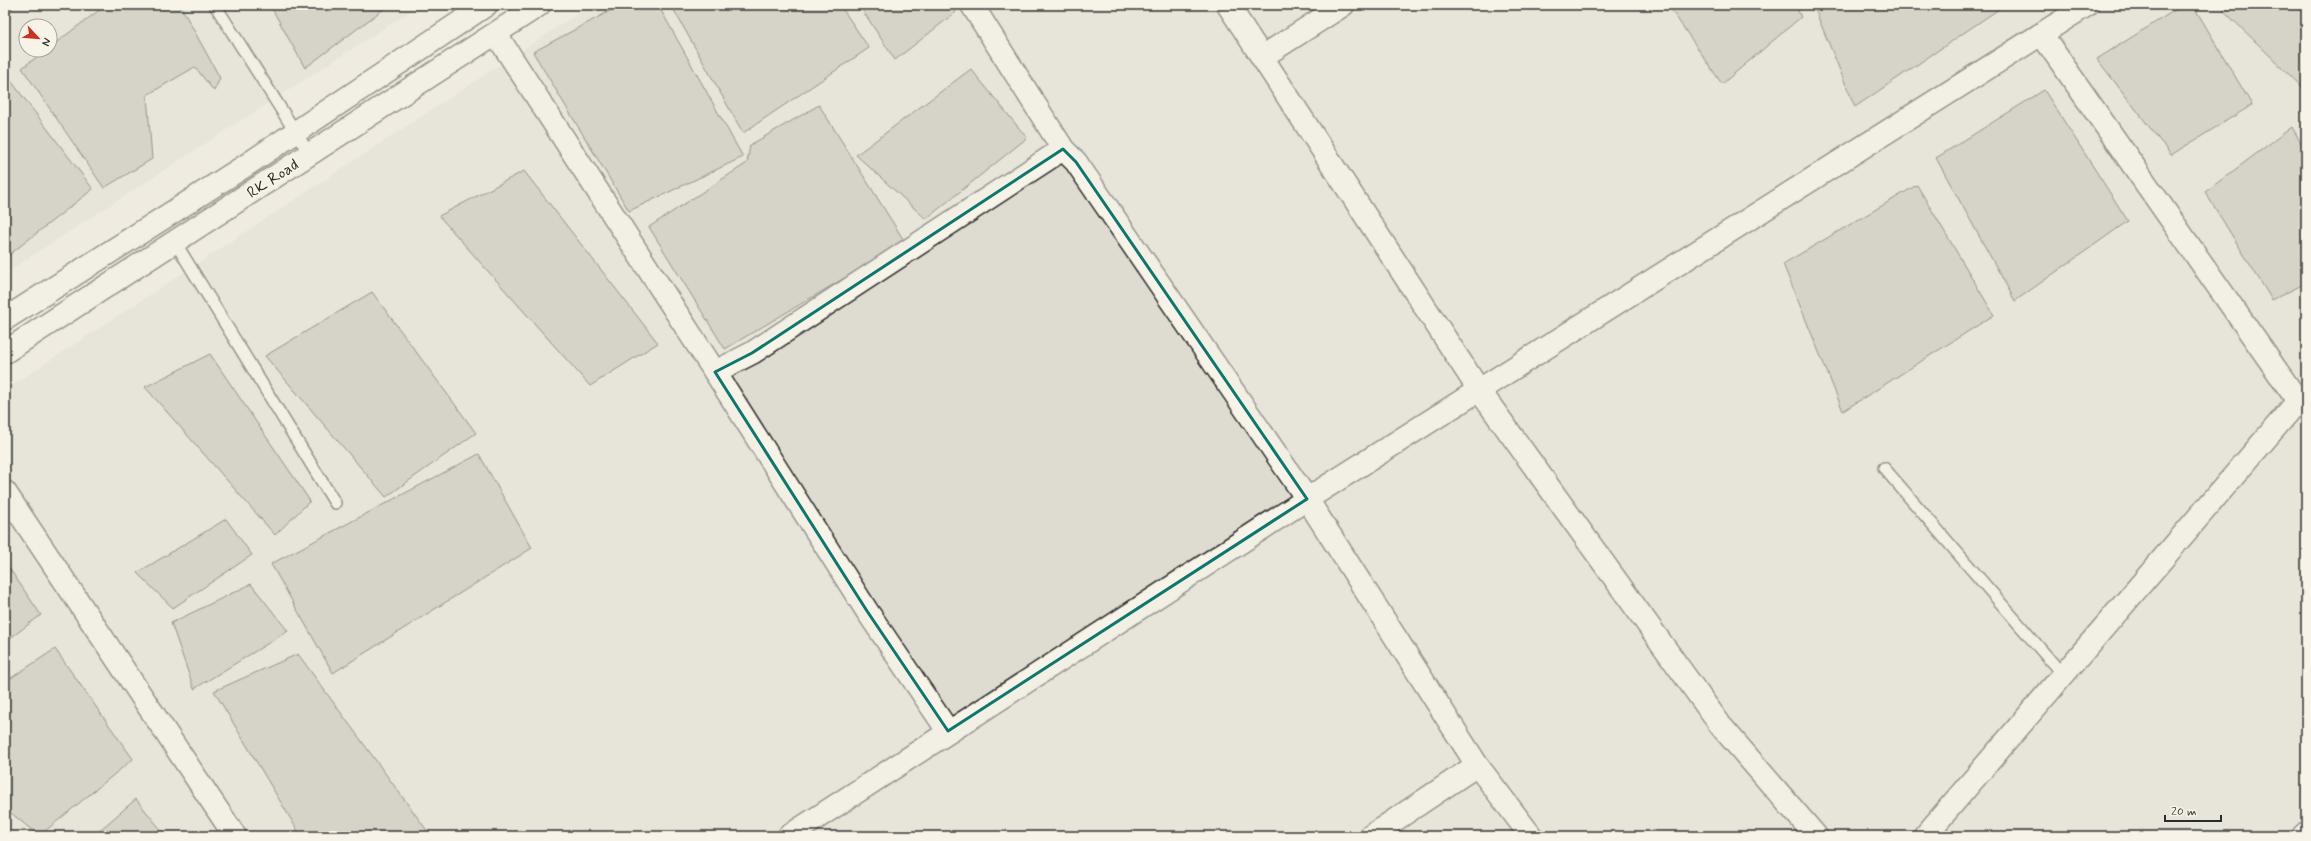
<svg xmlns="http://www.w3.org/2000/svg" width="2311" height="841" font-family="Mynerve,sans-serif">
  <rect width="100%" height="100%" fill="#efebe0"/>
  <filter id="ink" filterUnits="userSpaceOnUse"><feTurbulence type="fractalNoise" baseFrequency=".025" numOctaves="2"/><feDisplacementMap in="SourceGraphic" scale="8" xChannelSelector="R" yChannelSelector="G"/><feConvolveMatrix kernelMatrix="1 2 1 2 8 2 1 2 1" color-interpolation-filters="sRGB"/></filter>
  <g filter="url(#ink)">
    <!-- built -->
    <g fill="#dedbd1" fill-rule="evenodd">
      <path d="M5 5H420L5 273ZM26 26H50V50H26Z"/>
      <polygon points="591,5 2306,5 2306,836 5,836 5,390"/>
    </g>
    <!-- building -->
    <g fill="#b8b5ae" stroke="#2b2b2b">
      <polygon points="5,5 16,5 5,14"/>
      <polygon points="106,5 180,5 220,78 214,91 195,67 147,95 152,159 104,188 22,68 46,50 50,50 50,47"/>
      <polygon points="270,5 389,5 305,68"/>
      <polygon points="621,5 658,5 743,157 629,211 533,52"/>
      <polygon points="671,5 840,5 869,48 743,133"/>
      <polygon points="859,5 951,5 956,12 895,60"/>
      <polygon points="1668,5 1795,5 1801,17 1722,84"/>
      <polygon points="1813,5 1997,5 1999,9 1855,107"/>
      <polygon points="2183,5 2193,5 2252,105 2171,155 2097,59"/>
      <polygon points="2244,5 2306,5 2306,91 2223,10"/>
      <polygon points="971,69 1027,138 926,219 856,155"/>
      <polygon points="5,73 93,189 5,258"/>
      <polygon points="2044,90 2128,221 2015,301 1936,158"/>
      <polygon points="819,105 905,242 725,349 649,227 747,163 750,145"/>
      <polygon points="2292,127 2306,152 2306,283 2272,300 2205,192"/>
      <polygon points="524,171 658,343 590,386 439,216"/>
      <polygon points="1917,185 1994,315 1843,411 1783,264"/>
      <polygon points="372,292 476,433 386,497 265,356"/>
      <polygon points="210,354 310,501 275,535 145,387"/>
      <polygon points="479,454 532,548 333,673 271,564"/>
      <polygon points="226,519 252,555 173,608 137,573"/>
      <polygon points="5,562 41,615 5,642"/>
      <polygon points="251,584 288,631 194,689 171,623"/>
      <polygon points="55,649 133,759 39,836 5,808 5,682"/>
      <polygon points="298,654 431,836 301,836 214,691"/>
      <polygon points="136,799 166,836 93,836"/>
    </g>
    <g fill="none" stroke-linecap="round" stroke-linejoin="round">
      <!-- lane casing -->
      <g stroke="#2b2b2b" stroke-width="14">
        <g id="lane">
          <polyline points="215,5 310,155"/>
          <polyline points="175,242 335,503"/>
          <polyline points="1884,468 2062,674"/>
        </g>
      </g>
      <!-- street casing -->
      <g stroke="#2b2b2b" stroke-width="25">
        <g id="street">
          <polyline points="972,5 1063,149 1076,162 1307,499 1477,765 1531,836"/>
          <polyline points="1228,5 1479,390 1721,726 1816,836"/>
          <polyline points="496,34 715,372 867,611 948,731"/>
          <polyline points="2042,35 2298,401 2306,408"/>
          <polyline points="1262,57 1343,5"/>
          <polyline points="715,372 752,353 1063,149"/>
          <polyline points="5,492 235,836"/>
          <polyline points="789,836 1307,499 2087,5"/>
          <polyline points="1371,836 1477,765"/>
          <polyline points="1925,836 2298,401"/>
          <polyline points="2303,836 2306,833"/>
        </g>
      </g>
      <!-- secondary casing -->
      <g stroke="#2b2b2b" stroke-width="25">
        <g id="secondary">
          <polyline points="5,319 248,164 486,5"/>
          <polyline points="5,352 539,5"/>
        </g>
      </g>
      <!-- lane -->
      <use href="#lane" stroke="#f7f3e8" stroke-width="11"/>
      <!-- street -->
      <use href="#street" stroke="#f7f3e8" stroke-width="22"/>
      <!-- secondary -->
      <use href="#secondary" stroke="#f7f3e8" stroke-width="22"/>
    </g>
  </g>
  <!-- marked area -->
  <path d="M0 0H2311V841H0ZM1063 149 1076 162 1307 499 948 731 867 611 715 372 752 353Z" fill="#efebe0" fill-opacity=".55" fill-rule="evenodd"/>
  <path fill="none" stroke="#0f766e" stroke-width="3" stroke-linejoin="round" d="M1063 149 1076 162 1307 499 948 731 867 611 715 372 752 353Z"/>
  <g text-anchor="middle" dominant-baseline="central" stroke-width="4" stroke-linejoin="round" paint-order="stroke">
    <!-- street labels -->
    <g font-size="16" fill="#2b2b2b" stroke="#f7f3e8">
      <text transform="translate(273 179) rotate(-33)">RK Road</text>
    </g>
  </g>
  <!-- margin -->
  <rect width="2311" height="841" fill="none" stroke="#f7f3e8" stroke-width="20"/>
  <rect x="10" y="10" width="2291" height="821" fill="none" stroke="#2b2b2b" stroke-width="1.5" filter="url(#ink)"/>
  <!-- north arrow -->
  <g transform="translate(38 38) rotate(116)"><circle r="19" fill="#f7f3e8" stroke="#a5a39c"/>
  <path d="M0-3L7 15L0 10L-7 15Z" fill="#c8321e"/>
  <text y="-6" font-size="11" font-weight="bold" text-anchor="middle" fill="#2b2b2b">N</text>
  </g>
  <!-- scale -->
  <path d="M2165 815v6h56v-6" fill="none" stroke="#2b2b2b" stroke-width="2"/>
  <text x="2171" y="815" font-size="12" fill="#2b2b2b" stroke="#f7f3e8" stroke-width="3" paint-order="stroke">20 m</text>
</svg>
